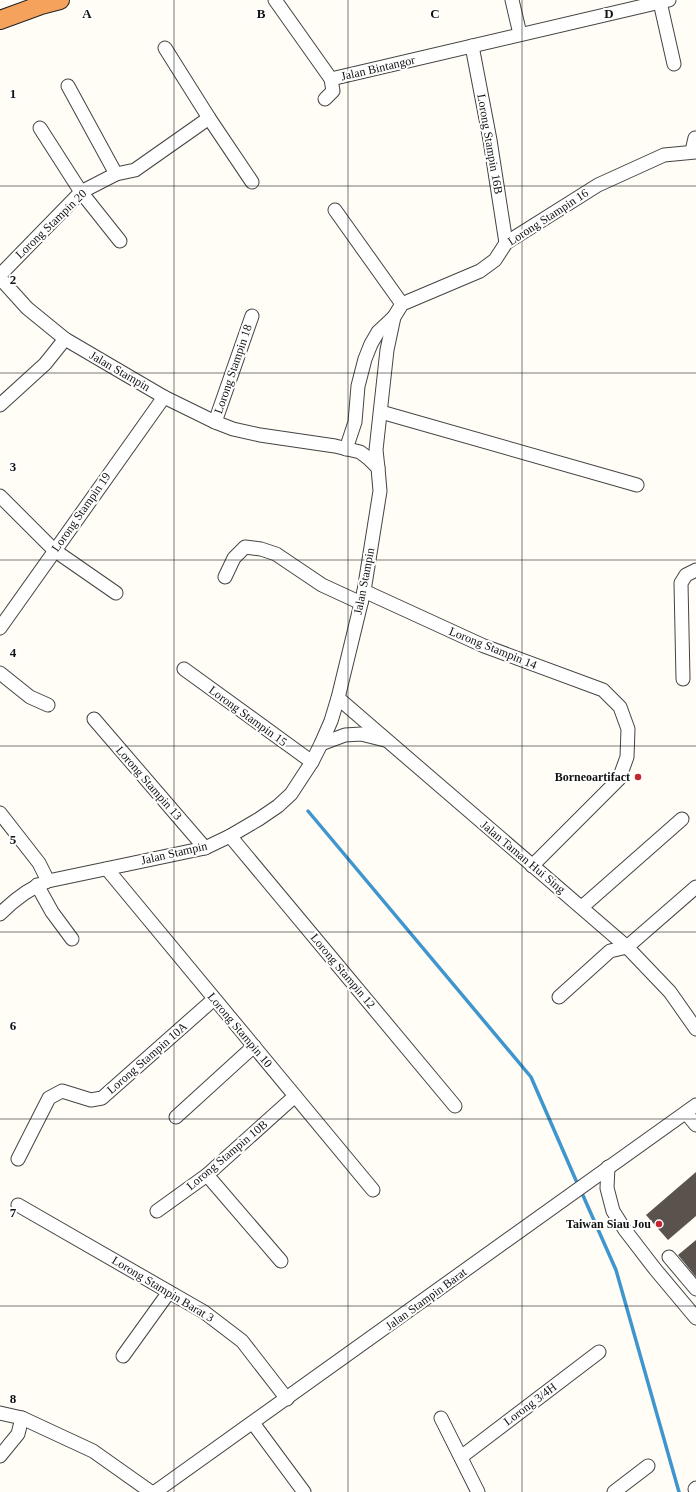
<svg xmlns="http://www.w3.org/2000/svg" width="696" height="1492" font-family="Georgia,serif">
  <rect width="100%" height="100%" fill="#fffdf5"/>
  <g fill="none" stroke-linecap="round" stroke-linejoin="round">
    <!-- stream -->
    <g stroke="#3f96cf" stroke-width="3.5">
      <polyline points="308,811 531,1077 578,1185"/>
      <polyline points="581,1191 616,1270 679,1492"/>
    </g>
  </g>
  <!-- building -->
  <g fill="#5a524d">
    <polygon points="696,1172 696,1216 668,1240 646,1215"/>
    <polygon points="696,1240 696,1277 678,1255"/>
  </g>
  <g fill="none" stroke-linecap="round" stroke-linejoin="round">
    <!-- minor casing -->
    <g stroke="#444" stroke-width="15">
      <g id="minor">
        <polyline points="275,0 331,79 669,0"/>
        <polyline points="512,0 520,34"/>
        <polyline points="660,2 674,64"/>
        <polyline points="472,46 490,140 506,243"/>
        <polyline points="165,48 209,118 252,182"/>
        <polyline points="68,86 116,174"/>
        <polyline points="325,99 333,91 331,79"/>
        <polyline points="40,128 81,192 120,241"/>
        <polyline points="692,151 695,138"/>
        <polyline points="335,210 402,304"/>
        <polyline points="0,275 81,192 116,174 135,170 209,118"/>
        <path d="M0 278 27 308 65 339 164 397 215 422 233 429 260 435 335 446 360 452 368 458 378 468 380 491 364 591 338 698 331 721 321 744 312 762 291 794 278 806 259 819 230 836 205 848 48 881C29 888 14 900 0 914"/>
        <polyline points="0,405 45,364 65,339"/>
        <polyline points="381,412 637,485"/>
        <polyline points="215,422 252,316"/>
        <polyline points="346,449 355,422 358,386 365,359 371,344 378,332 394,317"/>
        <polyline points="378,468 376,450 387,350 394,317 402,304 480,271 495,260 506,243 598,185 664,155 696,152"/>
        <polyline points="0,496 54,550 116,593"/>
        <polyline points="225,577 234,558 245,547 261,549 276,554 322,585 361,603"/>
        <polyline points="364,591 484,646 603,690 620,707 628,729 627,757 619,779 532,866"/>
        <polyline points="0,628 164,397"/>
        <polyline points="184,669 312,762"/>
        <polyline points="0,673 30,697 48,705"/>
        <polyline points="683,679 681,583 686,575 696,570"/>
        <polyline points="338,698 627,947 670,992 696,1029"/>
        <polyline points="94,719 205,848"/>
        <polyline points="321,744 345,735 361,734 385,740"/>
        <polyline points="0,813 39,863 48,881"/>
        <polyline points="230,836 455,1106"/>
        <polyline points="107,869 373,1190"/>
        <polyline points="37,885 52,912 72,939"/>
        <polyline points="582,907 682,819"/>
        <polyline points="559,997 610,951 627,947 696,887"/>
        <polyline points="686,1113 696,1125"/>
        <polyline points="176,1117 254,1046"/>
        <polyline points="18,1159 49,1098 62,1091 91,1100 102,1098 214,999"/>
        <polyline points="608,1167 607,1188 613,1211 625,1230 655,1269 696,1318"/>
        <polyline points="207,1175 281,1261"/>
        <polyline points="18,1205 204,1312 242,1341 287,1399"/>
        <polyline points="157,1211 207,1175 295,1096"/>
        <polyline points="669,1257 696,1289"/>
        <polyline points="123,1356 169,1292"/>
        <polyline points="0,1413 22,1418 93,1451 151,1492"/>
        <polyline points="441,1418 478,1492"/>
        <polyline points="253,1423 304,1492"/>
        <polyline points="0,1456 18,1434 22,1418"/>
        <polyline points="461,1457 599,1352"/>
        <polyline points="695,1489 696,1488"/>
        <polyline points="155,1492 696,1105"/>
        <polyline points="614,1492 648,1466"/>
      </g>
    </g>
    <!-- highway casing -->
    <g stroke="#222" stroke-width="20">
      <polyline id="highway" points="0,20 41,5 60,0"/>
    </g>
    <!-- minor -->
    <use href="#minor" stroke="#fff" stroke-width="13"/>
    <!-- highway -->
    <use href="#highway" stroke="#f5a25d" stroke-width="18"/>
  </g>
  <!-- grid -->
  <path fill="none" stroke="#111" stroke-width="1" stroke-opacity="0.55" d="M174 0V1492M348 0V1492M522 0V1492M0 186H696M0 373H696M0 560H696M0 746H696M0 932H696M0 1119H696M0 1306H696"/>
  <!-- markers -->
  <g fill="#c4262e" stroke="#fff" stroke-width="1.5">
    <circle cx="638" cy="777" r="4"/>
    <circle cx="659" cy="1224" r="4"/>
  </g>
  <g text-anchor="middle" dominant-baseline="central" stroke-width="4" stroke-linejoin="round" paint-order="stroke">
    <!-- street labels -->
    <g font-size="12" fill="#111" stroke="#fff">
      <text transform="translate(378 68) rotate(-13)">Jalan Bintangor</text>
      <text transform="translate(490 144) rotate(80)">Lorong Stampin 16B</text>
      <text transform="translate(548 217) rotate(-33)">Lorong Stampin 16</text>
      <text transform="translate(51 224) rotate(-44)">Lorong Stampin 20</text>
      <text transform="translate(233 369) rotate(-71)">Lorong Stampin 18</text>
      <text transform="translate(120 371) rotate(30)">Jalan Stampin</text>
      <text transform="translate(81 512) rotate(-55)">Lorong Stampin 19</text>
      <text transform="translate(364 581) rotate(-79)">Jalan Stampin</text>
      <text transform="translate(493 648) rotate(22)">Lorong Stampin 14</text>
      <text transform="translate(248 716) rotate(36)">Lorong Stampin 15</text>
      <text transform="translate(149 783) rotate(49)">Lorong Stampin 13</text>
      <text transform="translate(174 853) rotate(-13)">Jalan Stampin</text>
      <text transform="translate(523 857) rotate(40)">Jalan Taman Hui Sing</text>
      <text transform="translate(343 971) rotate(50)">Lorong Stampin 12</text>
      <text transform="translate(240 1030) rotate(50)">Lorong Stampin 10</text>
      <text transform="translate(147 1058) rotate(-41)">Lorong Stampin 10A</text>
      <text transform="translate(227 1155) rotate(-40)">Lorong Stampin 10B</text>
      <text transform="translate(163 1289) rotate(31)">Lorong Stampin Barat 3</text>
      <text transform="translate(426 1299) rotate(-36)">Jalan Stampin Barat</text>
      <text transform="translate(530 1404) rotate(-37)">Lorong 3/4H</text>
    </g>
    <!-- poi labels -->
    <g font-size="12" font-weight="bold" fill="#111" stroke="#fff" text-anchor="end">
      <text x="630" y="777">Borneoartifact</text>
      <text x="651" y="1224">Taiwan Siau Jou</text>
    </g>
  </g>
  <g font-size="13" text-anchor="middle" font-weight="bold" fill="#111" stroke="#fff" stroke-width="4" stroke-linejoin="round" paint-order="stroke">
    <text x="87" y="18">A</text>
    <text x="261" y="18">B</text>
    <text x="435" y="18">C</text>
    <text x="609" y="18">D</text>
    <text x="13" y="98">1</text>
    <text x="13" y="284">2</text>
    <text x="13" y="471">3</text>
    <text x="13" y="657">4</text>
    <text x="13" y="844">5</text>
    <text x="13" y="1030">6</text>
    <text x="13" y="1217">7</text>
    <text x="13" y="1403">8</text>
  </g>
</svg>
